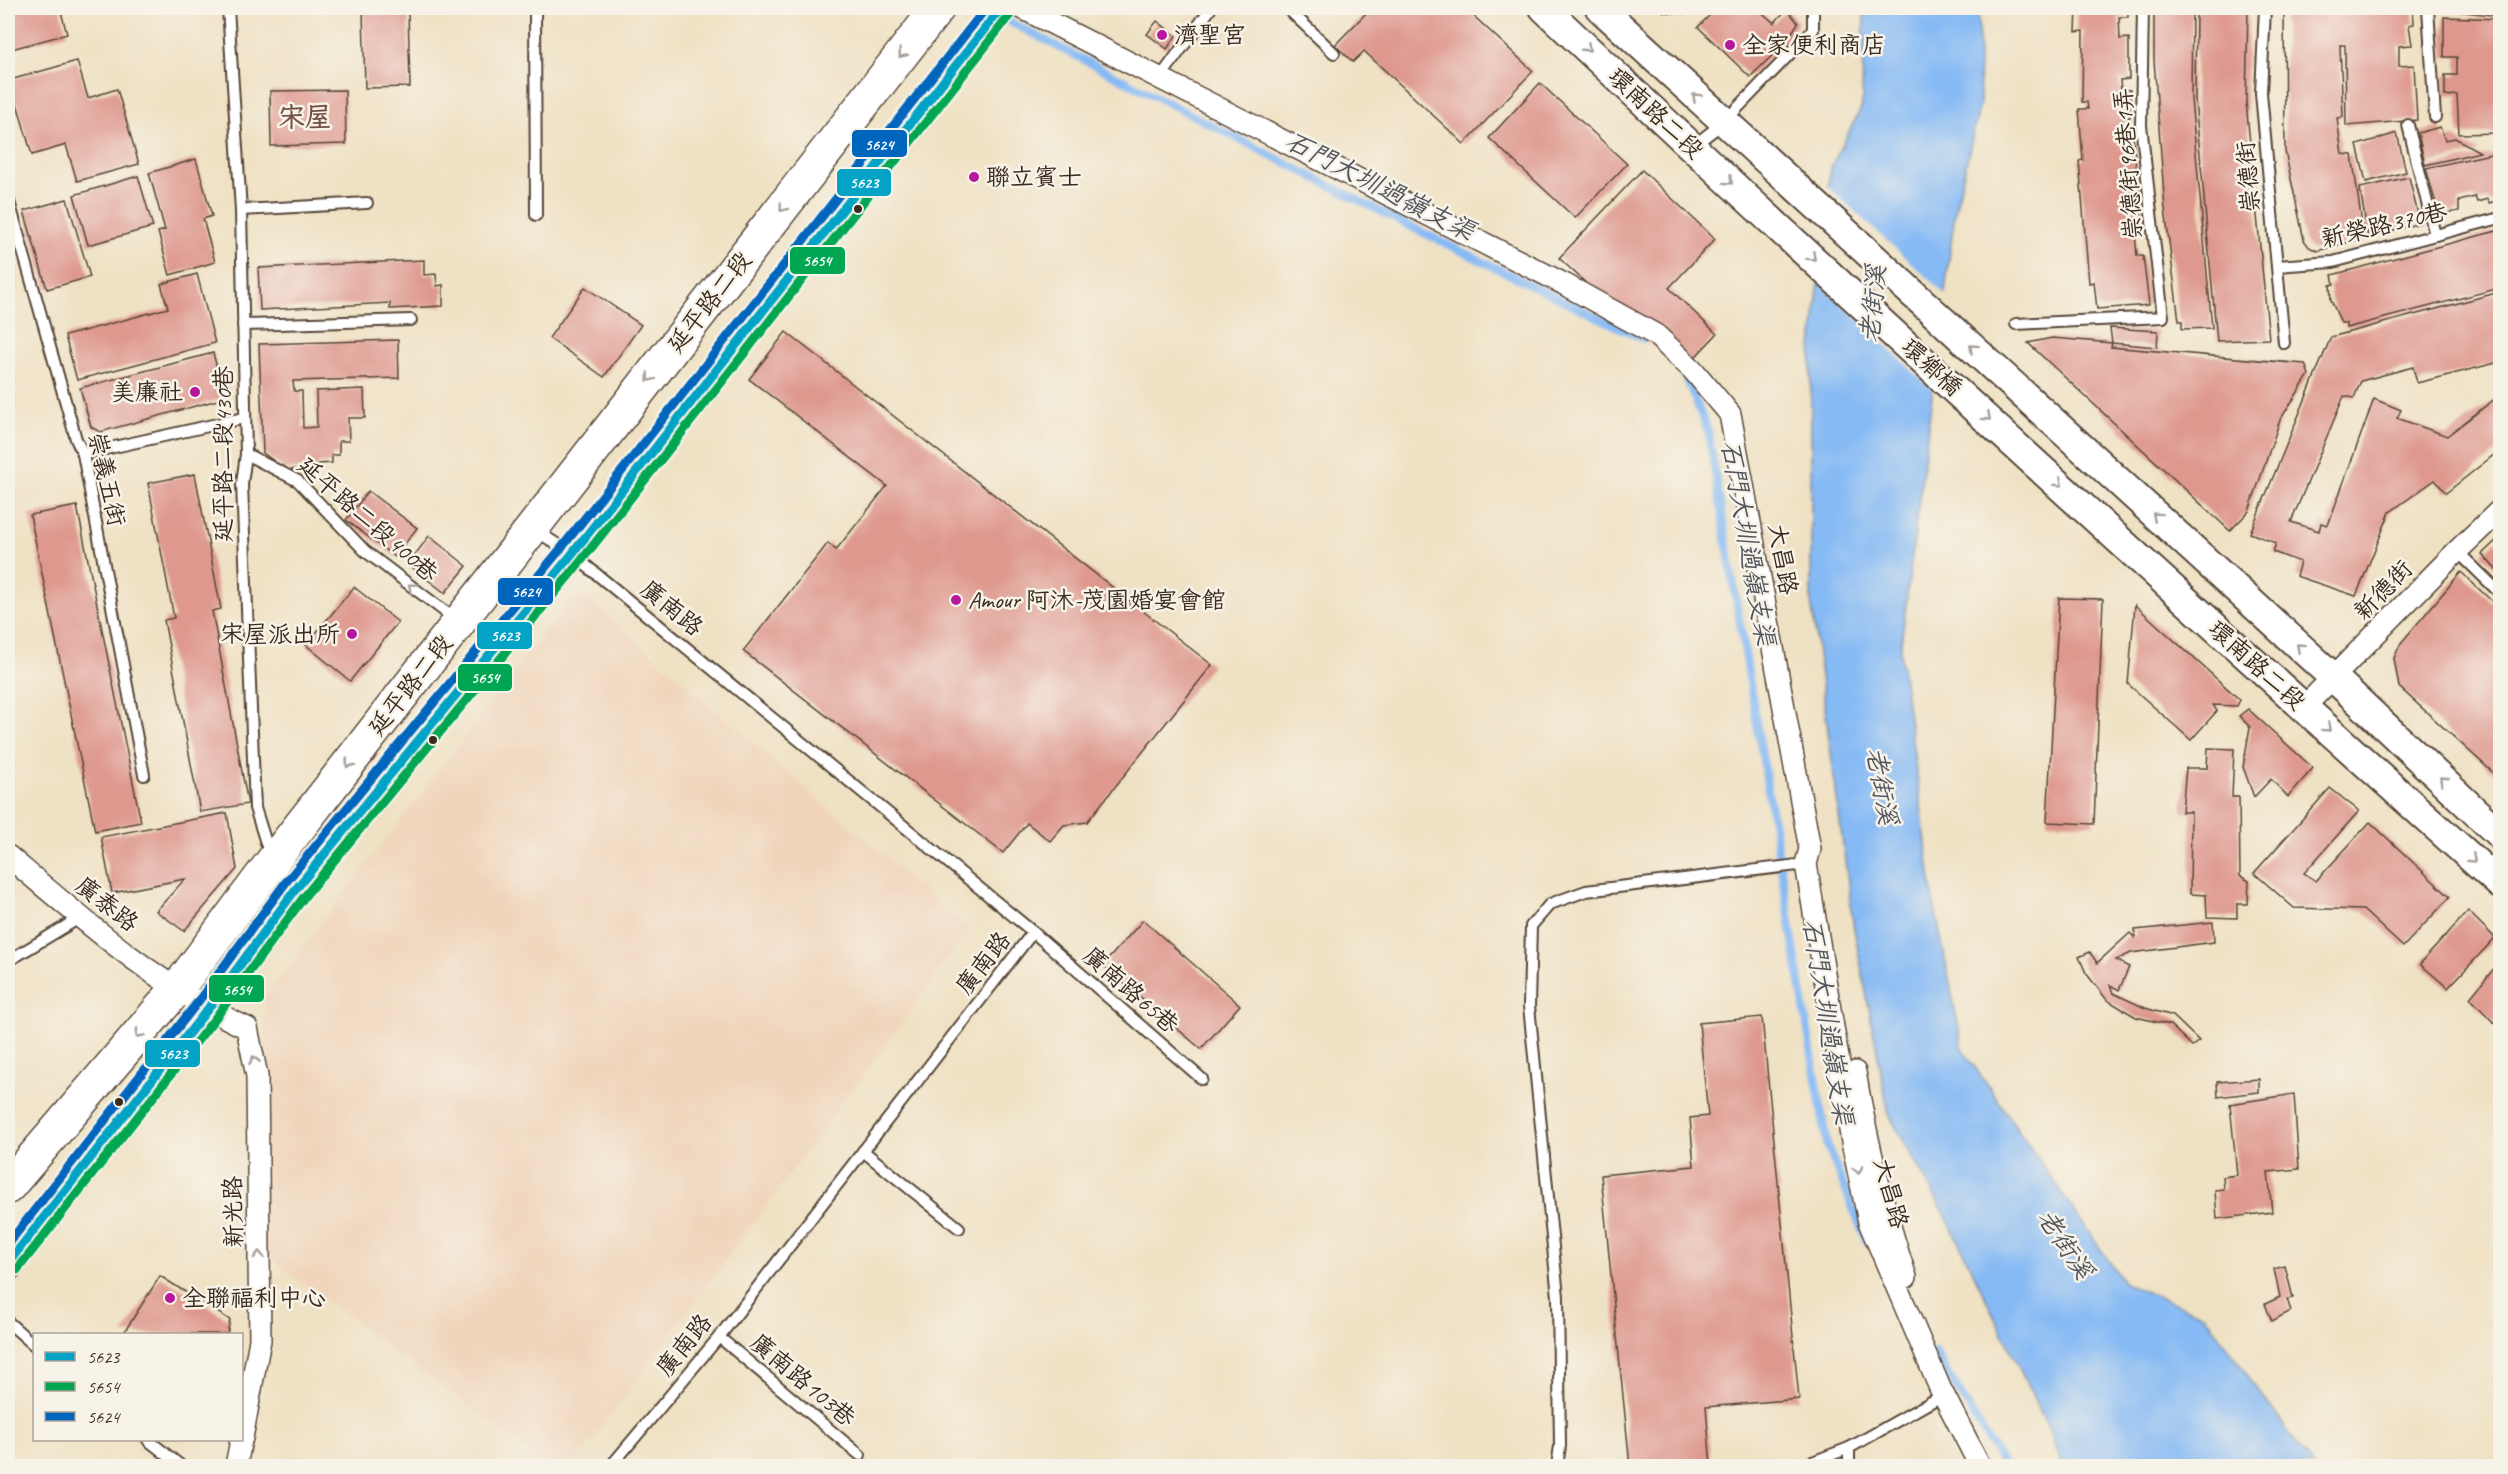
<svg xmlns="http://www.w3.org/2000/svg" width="2508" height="1474" font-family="Caveat,'LXGW WenKai TC',sans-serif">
  <rect width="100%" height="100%" fill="#f7f3e8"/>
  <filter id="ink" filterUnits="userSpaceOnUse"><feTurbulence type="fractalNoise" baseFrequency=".0167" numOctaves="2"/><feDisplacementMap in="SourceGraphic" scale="12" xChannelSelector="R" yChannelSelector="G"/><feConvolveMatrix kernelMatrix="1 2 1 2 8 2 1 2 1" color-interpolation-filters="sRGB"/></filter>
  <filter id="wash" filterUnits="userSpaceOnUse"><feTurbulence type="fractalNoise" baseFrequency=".008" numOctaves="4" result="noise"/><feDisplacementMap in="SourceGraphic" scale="24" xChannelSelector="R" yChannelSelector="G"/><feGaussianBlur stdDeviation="1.35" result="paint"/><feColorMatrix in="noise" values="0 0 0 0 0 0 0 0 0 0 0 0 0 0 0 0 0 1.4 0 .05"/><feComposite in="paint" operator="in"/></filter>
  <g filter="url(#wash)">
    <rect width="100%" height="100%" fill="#efe1c3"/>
    <!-- built -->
    <polygon fill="#f0d5bc" points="577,590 970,930 573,1466 549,1466 264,1254 265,997"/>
    <!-- water -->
    <polygon fill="#86baf4" stroke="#607289" stroke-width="1.5" points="1864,8 1978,8 1980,104 1955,211 1900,652 1934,903 1963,1050 2124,1283 2204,1315 2313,1466 2063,1466 2050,1432 1946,1216 1889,1115 1854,929 1811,601 1811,358 1830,169 1862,106"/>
    <!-- pier -->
    <polygon fill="#efe1c3" points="1826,185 1947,296 1935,392 1816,279"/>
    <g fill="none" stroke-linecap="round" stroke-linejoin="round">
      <!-- stream -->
      <g stroke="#86baf4" stroke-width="8">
        <polyline points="1002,18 1401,222 1643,339"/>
        <polyline points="1682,369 1708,431 1827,1145 1866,1240"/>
        <polyline points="1935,1352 2004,1466"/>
      </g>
    </g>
    <g id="blocks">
      <!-- building -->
      <g fill="#de988e">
        <polygon points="8,8 60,8 67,34 8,50"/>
        <polygon points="1371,8 1465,8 1533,71 1464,144 1364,51 1353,62 1335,45"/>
        <polygon points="1660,8 1694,8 1688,14 1664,12"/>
        <polygon points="1717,8 1757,8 1774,23 1787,9 1798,23 1786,42 1750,77 1698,27"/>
        <polygon points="2077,8 2128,8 2128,17 2119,17 2120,39 2129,38 2129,79 2120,80 2121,90 2130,90 2130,117 2123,118 2124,127 2132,127 2136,168 2129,169 2129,180 2138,178 2142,220 2134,219 2137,256 2143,256 2149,305 2097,309 2094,282 2089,283 2079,161 2083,160 2079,109 2088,109 2087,102 2082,102 2083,31 2076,32"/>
        <polygon points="2154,8 2192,8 2191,99 2212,328 2182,329 2182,321 2179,321 2165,209 2154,60"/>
        <polygon points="2196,8 2248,8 2246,102 2269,339 2217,341 2195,99"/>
        <polygon points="2284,8 2413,8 2414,24 2409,25 2412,45 2399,46 2399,66 2414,65 2417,120 2346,126 2345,45 2340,45 2343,117 2337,118 2342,154 2352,155 2364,238 2317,251 2309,247 2304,240 2285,151"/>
        <polygon points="2446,8 2500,8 2500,16 2446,10"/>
        <polygon points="408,10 410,87 365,88 363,11"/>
        <polygon points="2444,17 2500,19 2500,133 2459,134 2457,95 2445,96 2445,75 2457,75 2457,57 2444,57"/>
        <polygon points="1157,21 1176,36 1167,49 1147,34"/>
        <polygon points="77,61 88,98 117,89 139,164 77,181 66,145 32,155 10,80"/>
        <polygon points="1540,83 1627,164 1575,218 1489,138"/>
        <polygon points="345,90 346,144 271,146 270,91"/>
        <polygon points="2440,127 2445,140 2455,138 2480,152 2425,165 2418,133"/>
        <polygon points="2397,133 2406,172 2366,182 2357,145"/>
        <polygon points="2500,152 2500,200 2489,203 2488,199 2477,202 2475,197 2459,201 2459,211 2439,215 2426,168"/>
        <polygon points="196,159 212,216 203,219 215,262 170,275 158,232 165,230 149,173"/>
        <polygon points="1642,170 1715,239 1669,288 1717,334 1681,372 1559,258"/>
        <polygon points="138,176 153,227 88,245 74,195"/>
        <polygon points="2409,177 2420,223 2368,237 2360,188"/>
        <polygon points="67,199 90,277 47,289 24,211"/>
        <polygon points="2500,230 2500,288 2346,328 2346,323 2341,323 2331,300 2330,285 2334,284 2332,275"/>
        <polygon points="424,260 424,275 436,274 437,286 443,285 443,306 390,309 390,303 260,310 258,268"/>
        <polygon points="197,274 215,343 77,380 65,336 168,308 161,284"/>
        <polygon points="585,287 641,325 604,377 549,338"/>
        <polygon points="2500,292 2500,362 2417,383 2413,367 2361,381 2354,398 2344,396 2291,522 2319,531 2321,523 2328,525 2374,399 2401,410 2397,418 2447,436 2500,395 2500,450 2446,493 2435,480 2390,512 2356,596 2296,576 2300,562 2273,552 2276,543 2250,533 2331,337"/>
        <polygon points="2110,328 2158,331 2157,347 2112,343"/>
        <polygon points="786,332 1212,665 1087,822 1064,825 1050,841 1027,823 1003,853 743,651 828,543 836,550 887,486 749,379"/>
        <polygon points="2052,338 2112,343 2111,347 2305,364 2309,375 2280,420 2249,511 2230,531 2028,343"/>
        <polygon points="398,340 399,378 293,381 294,391 302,391 303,428 317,427 316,391 364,389 365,418 348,418 349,441 339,441 339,455 332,455 332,463 318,464 318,468 286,470 263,453 259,344"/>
        <polygon points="213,353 225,398 100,432 91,427 80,388"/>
        <polygon points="195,474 221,609 212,611 248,804 200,812 164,620 174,618 148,483"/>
        <polygon points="368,491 417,528 395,557 346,520"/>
        <polygon points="77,506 141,822 95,831 30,515"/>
        <polygon points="429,536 467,566 445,593 408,564"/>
        <polygon points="2500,537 2500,574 2482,554"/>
        <polygon points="2461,572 2500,609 2500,779 2399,687 2394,658 2401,643"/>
        <polygon points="354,587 398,622 350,681 306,645"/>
        <polygon points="2059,598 2103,599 2094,824 2047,822"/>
        <polygon points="2135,605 2240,700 2237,706 2213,705 2217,711 2191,740 2128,684"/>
        <polygon points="2248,709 2313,768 2288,797 2271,779 2254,797 2243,767 2250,727 2239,716"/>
        <polygon points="2208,748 2234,749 2232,797 2239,797 2240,876 2249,881 2248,904 2237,904 2237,918 2207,917 2206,895 2190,894 2191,812 2182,812 2186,768 2207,768"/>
        <polygon points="2330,788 2359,811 2304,873 2316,881 2370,822 2450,897 2403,947 2363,910 2294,908 2254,873"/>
        <polygon points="227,813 237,869 184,931 156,911 185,879 112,893 101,837"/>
        <polygon points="2468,911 2495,938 2448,988 2420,964"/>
        <polygon points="1143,920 1240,1005 1201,1049 1103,965"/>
        <polygon points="2213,922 2214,942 2131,953 2116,960 2129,967 2119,990 2110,985 2113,993 2145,1008 2173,1016 2199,1041 2192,1046 2170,1025 2136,1017 2107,1000 2086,973 2079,957 2090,952 2097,963 2130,933 2135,938 2135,930"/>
        <polygon points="2500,961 2500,1016 2494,1023 2470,998"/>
        <polygon points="1762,1017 1799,1399 1706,1407 1711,1466 1630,1466 1601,1175 1694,1166 1690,1118 1708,1116 1699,1023"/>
        <polygon points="2259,1079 2259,1092 2218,1097 2217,1082"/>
        <polygon points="2294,1094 2299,1169 2268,1172 2272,1212 2217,1219 2215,1190 2224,1189 2223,1177 2237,1175 2230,1104"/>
        <polygon points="2285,1266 2293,1298 2287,1299 2291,1311 2272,1321 2265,1304 2280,1297 2274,1269"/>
        <polygon points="160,1276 230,1320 227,1334 123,1334"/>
      </g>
    </g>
  </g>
  <g filter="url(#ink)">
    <use href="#blocks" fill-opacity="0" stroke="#564537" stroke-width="1.5"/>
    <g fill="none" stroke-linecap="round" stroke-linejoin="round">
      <!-- service casing -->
      <g stroke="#564537" stroke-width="14">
        <g id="service">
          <polyline points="228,8 241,210 246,454 242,484 255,808 272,862 293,887"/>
          <polyline points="535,8 536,215"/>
          <polyline points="1287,8 1334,53"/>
          <polyline points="2265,8 2261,93 2284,343"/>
          <polyline points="2428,8 2435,117"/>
          <polyline points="1160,78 1211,8"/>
          <polyline points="2408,125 2435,235"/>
          <polyline points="1692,147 1724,122 1813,30 1813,8"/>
          <polyline points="8,198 76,439 83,454 144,775"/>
          <polyline points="241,210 367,203"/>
          <polyline points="2277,266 2333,262 2500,218"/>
          <polyline points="2016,324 2163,317 2141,125 2143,8"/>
          <polyline points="243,325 411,320"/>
          <polyline points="83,454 244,418"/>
          <polyline points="246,454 298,481 365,551 456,620"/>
          <polyline points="535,530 572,554 1033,932 1202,1079"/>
          <polyline points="2457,551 2500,593"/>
          <polyline points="8,961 81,917"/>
          <polyline points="863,1151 959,1228"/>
          <polyline points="8,1322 34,1345"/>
          <polyline points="719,1337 860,1455"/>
          <polyline points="148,1440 181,1466"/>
          <polyline points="611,1466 719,1337 1033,932"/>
          <polyline points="1557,1466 1560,1446 1558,1297 1529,1006 1531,926 1550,904 1586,891 1806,864"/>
          <polyline points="1802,1466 1849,1448"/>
          <polyline points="1849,1466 1849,1448 1945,1394"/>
        </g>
      </g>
      <!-- minor casing -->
      <g stroke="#564537" stroke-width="24">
        <g id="minor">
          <polyline points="1022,8 1564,284 1656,335 1693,370 1730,414 1810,849 1806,864 1852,1142 1869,1222 1940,1388 1980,1466"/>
          <polyline points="2304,707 2457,551 2500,510"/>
          <path d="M8 856C82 919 158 987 247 1028L257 1076 260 1340 242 1438"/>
          <path d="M1855 1072C1867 1142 1883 1209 1906 1277"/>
          <polyline points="236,1466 241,1440"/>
        </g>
      </g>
      <!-- secondary casing -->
      <g stroke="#564537" stroke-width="32">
        <g id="secondary">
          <path d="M1544 8C1858 305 2179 596 2500 884"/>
          <polyline points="1600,8 2334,678 2500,835"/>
        </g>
      </g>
      <!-- primary casing -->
      <g stroke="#564537" stroke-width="36">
        <g id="primary">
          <polyline points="8,1187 177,989 272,862 938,8"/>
          <polyline points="8,1263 207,1010 295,890 572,554 1001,8"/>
        </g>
      </g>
      <!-- service -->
      <use href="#service" stroke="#fff" stroke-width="10"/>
      <!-- minor -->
      <use href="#minor" stroke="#fff" stroke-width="21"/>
      <!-- secondary -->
      <use href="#secondary" stroke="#fff" stroke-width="28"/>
      <!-- primary -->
      <use href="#primary" stroke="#fff" stroke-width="33"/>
      <!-- bus-1 casing -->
      <g stroke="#f7f3e8" stroke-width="14">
        <polyline id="bus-1" points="8,1263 207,1010 295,890 572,554 1001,8"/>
      </g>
      <!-- bus-2 casing -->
      <g stroke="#f7f3e8" stroke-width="14">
        <polyline id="bus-2" points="17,1270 216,1017 304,897 581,561 1010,15"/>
      </g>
      <!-- bus-3 casing -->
      <g stroke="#f7f3e8" stroke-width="14">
        <polyline id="bus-3" points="8,1244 197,1003 286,882 563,546 986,8"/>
      </g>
      <!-- bus-1 -->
      <use href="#bus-1" stroke="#03a3c5" stroke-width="9"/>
      <!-- bus-2 -->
      <use href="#bus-2" stroke="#00a651" stroke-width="9"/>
      <!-- bus-3 -->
      <use href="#bus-3" stroke="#0065bd" stroke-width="9"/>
    </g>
    <!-- one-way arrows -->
    <defs><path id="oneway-chevron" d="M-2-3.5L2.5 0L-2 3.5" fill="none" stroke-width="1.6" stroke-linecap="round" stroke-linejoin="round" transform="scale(1.5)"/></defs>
    <g stroke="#a79f9a">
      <use href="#oneway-chevron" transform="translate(1587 48) rotate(43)"/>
      <use href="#oneway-chevron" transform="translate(902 54) rotate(128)"/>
      <use href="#oneway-chevron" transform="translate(1696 97) rotate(-137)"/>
      <use href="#oneway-chevron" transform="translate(1729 181) rotate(42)"/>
      <use href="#oneway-chevron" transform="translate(783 208) rotate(128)"/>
      <use href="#oneway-chevron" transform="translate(1812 257) rotate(42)"/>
      <use href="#oneway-chevron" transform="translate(1973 348) rotate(-138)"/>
      <use href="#oneway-chevron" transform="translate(650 378) rotate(128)"/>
      <use href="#oneway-chevron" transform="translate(1987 417) rotate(42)"/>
      <use href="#oneway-chevron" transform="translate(2059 483) rotate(42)"/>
      <use href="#oneway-chevron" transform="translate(2156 516) rotate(-138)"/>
      <use href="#oneway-chevron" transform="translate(412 587) rotate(-143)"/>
      <use href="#oneway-chevron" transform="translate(2300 647) rotate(-138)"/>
      <use href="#oneway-chevron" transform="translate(2327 728) rotate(42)"/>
      <use href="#oneway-chevron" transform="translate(349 764) rotate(128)"/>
      <use href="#oneway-chevron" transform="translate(2443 780) rotate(-137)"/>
      <use href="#oneway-chevron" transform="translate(2472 859) rotate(42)"/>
      <use href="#oneway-chevron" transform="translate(139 1034) rotate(131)"/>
      <use href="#oneway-chevron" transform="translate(254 1060) rotate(-103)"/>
      <use href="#oneway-chevron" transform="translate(1858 1170) rotate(78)"/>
      <use href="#oneway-chevron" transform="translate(259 1255) rotate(-91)"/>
    </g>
  </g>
  <!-- markers -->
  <g fill="#b5179e" stroke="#f7f3e8" stroke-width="2">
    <circle cx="1162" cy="35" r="6"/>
    <circle cx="1730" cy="45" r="6"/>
    <circle cx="974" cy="177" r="6"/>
    <circle cx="195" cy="392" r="6"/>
    <circle cx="956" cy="600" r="6"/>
    <circle cx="352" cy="634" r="6"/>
    <circle cx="170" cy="1298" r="6"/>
  </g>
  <g fill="#3b2a1e" stroke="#f7f3e8" stroke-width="2">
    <circle cx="858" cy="209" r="5"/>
    <circle cx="433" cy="740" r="5"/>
    <circle cx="119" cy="1102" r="5"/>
  </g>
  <g text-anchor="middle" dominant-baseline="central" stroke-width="5" stroke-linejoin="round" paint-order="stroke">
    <!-- poi labels -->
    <g font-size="24" fill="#3b2a1e" stroke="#f7f3e8" text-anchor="start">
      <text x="1174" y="35">濟聖宮</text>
      <text x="1742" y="45">全家便利商店</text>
      <text x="986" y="177">聯立賓士</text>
      <text x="183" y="392" text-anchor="end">美廉社</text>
      <text x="968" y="600">Amour 阿沐-茂園婚宴會館</text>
      <text x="340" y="634" text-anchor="end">宋屋派出所</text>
      <text x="182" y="1298">全聯福利中心</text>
    </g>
    <!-- street labels -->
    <g font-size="24" fill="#3b2a1e" stroke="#f7f3e8">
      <text transform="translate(1656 113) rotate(43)">環南路二段</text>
      <text transform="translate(2128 164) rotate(-94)">崇德街96巷1弄</text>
      <text transform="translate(2248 177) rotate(-95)">崇德街</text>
      <text transform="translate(2384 225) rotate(-13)">新榮路370巷</text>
      <text transform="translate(709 302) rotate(-52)">延平路二段</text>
      <text transform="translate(1932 367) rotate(42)">環鄉橋</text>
      <text transform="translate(223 454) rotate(-90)">延平路二段430巷</text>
      <text transform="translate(107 479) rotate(77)">崇義五街</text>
      <text transform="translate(368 519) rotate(41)">延平路二段400巷</text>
      <text transform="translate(1783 559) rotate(80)">大昌路</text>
      <text transform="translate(2383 590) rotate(-46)">新德街</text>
      <text transform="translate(672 608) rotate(39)">廣南路</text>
      <text transform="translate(2257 665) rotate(42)">環南路二段</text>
      <text transform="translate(410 685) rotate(-52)">延平路二段</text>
      <text transform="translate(107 904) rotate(38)">廣泰路</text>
      <text transform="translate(983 963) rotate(-52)">廣南路</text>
      <text transform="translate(1131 990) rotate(41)">廣南路65巷</text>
      <text transform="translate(1891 1193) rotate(75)">大昌路</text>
      <text transform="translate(233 1212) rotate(-91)">新光路</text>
      <text transform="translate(684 1345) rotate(-51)">廣南路</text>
      <text transform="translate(803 1380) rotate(40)">廣南路103巷</text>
    </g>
    <!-- water labels -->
    <g font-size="26" font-style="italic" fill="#52555e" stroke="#f7f3e8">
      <text transform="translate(1380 186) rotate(27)">石門大圳過嶺支渠</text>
      <text transform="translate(1873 304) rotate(-85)">老街溪</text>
      <text transform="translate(1748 543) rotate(80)">石門大圳過嶺支渠</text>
      <text transform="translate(1882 786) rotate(80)">老街溪</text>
      <text transform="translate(1828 1022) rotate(81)">石門大圳過嶺支渠</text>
      <text transform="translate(2065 1244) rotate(56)">老街溪</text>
    </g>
    <!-- quarter labels -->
    <g font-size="27" font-weight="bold" fill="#745045" stroke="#f7f3e8">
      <text x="305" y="117">宋屋</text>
    </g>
  </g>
  <g stroke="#f7f3e8" stroke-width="2">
    <rect x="851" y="129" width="57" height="29" rx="6" fill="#0065bd"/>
    <rect x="836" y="168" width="56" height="29" rx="6" fill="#03a3c5"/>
    <rect x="789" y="246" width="57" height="29" rx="6" fill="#00a651"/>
    <rect x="497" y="577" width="57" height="29" rx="6" fill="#0065bd"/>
    <rect x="476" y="621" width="57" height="29" rx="6" fill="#03a3c5"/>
    <rect x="457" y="663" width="56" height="29" rx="6" fill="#00a651"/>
    <rect x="208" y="974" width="57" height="29" rx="6" fill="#00a651"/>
    <rect x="144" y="1039" width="57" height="29" rx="6" fill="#03a3c5"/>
  </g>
  <g font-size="16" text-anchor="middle" font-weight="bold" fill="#fff">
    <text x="879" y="150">5624</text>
    <text x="864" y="188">5623</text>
    <text x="817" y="266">5654</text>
    <text x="526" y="597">5624</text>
    <text x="505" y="641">5623</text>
    <text x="485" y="683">5654</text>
    <text x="237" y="995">5654</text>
    <text x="173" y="1059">5623</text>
  </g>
  <!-- margin -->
  <rect width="2508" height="1474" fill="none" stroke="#f7f3e8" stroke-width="30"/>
  <!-- legend -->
  <rect x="33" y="1333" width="210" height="108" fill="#f7f3e8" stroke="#aca397" stroke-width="1.5"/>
  <rect x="45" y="1352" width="30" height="9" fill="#03a3c5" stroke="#aca397" stroke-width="1.5"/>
  <text x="87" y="1363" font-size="18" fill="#3b2a1e">5623</text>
  <rect x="45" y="1382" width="30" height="9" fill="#00a651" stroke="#aca397" stroke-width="1.5"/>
  <text x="87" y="1393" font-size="18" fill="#3b2a1e">5654</text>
  <rect x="45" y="1412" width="30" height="9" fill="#0065bd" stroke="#aca397" stroke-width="1.5"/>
  <text x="87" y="1423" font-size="18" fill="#3b2a1e">5624</text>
</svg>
